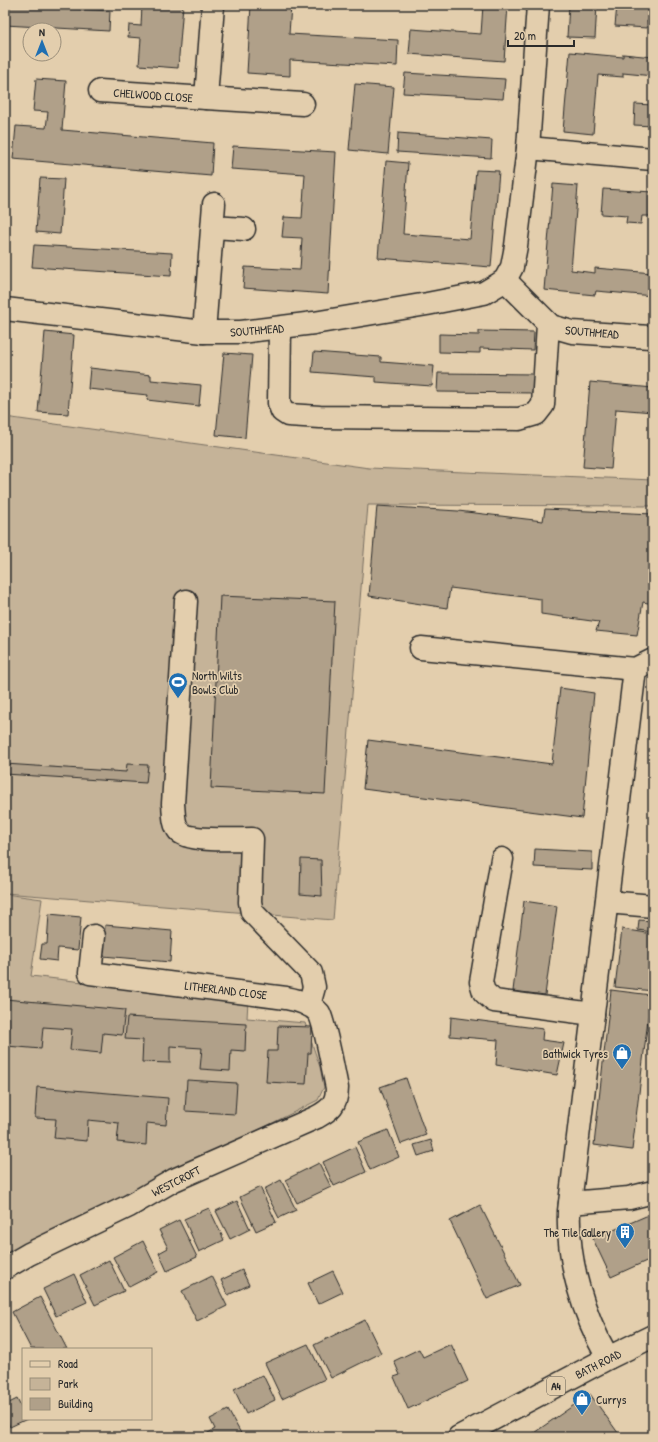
<svg xmlns="http://www.w3.org/2000/svg" width="658" height="1442" font-family="'Patrick Hand',sans-serif">
  <rect width="100%" height="100%" fill="#e3cead"/>
  <filter id="ink" filterUnits="userSpaceOnUse"><feTurbulence type="fractalNoise" baseFrequency=".025" numOctaves="2"/><feDisplacementMap in="SourceGraphic" scale="8" xChannelSelector="R" yChannelSelector="G"/><feConvolveMatrix kernelMatrix="1 2 1 2 8 2 1 2 1" color-interpolation-filters="sRGB"/></filter>
  <g filter="url(#ink)">
    <!-- green -->
    <g fill="#c5b398" stroke="#786f62">
      <polygon points="5,417 369,468 653,480 653,506 368,505 333,920 5,893"/>
      <polygon points="5,894 42,899 31,976 248,1001 247,1018 305,1023 320,1067 324,1087 318,1100 5,1258"/>
    </g>
    <!-- building -->
    <g fill="#b0a089" stroke="#2b2b2b">
      <polygon points="5,5 110,11 109,31 5,25"/>
      <polygon points="142,5 183,5 178,68 139,65 141,38 128,37 129,25 141,26"/>
      <polygon points="251,5 291,5 289,34 398,40 397,66 290,60 290,76 247,73"/>
      <polygon points="483,5 508,5 504,61 409,54 411,29 481,34"/>
      <polygon points="569,5 597,5 595,38 567,37"/>
      <polygon points="617,5 653,5 653,21 647,21 647,28 615,26"/>
      <polygon points="570,52 623,57 623,54 653,57 653,76 623,73 623,77 598,75 593,134 563,131"/>
      <polygon points="405,73 505,79 503,99 403,93"/>
      <polygon points="36,79 66,81 62,130 213,143 211,176 13,159 16,126 46,128 48,112 33,111"/>
      <polygon points="355,84 394,87 388,154 349,150"/>
      <polygon points="635,104 653,105 653,126 634,125"/>
      <polygon points="398,133 492,140 491,158 397,152"/>
      <polygon points="233,146 336,152 328,294 243,288 245,267 300,270 302,238 282,237 284,217 302,218 305,174 231,169"/>
      <polygon points="386,161 408,163 403,234 470,239 476,170 499,171 491,267 378,258"/>
      <polygon points="40,178 64,179 60,234 36,232"/>
      <polygon points="553,184 578,186 571,270 595,273 595,268 653,273 653,296 596,291 595,295 544,290"/>
      <polygon points="603,189 653,192 653,216 642,216 641,224 626,223 627,216 601,214"/>
      <polygon points="34,245 172,253 171,276 32,267"/>
      <polygon points="479,331 534,332 533,350 480,348 480,353 439,352 439,334 479,335"/>
      <polygon points="45,332 74,335 68,414 38,412"/>
      <polygon points="314,352 381,357 381,362 434,366 432,386 376,382 376,377 312,372"/>
      <polygon points="224,353 252,355 245,438 216,435"/>
      <polygon points="90,368 151,375 151,380 201,385 199,406 147,400 148,395 88,389"/>
      <polygon points="438,373 535,374 535,393 437,392"/>
      <polygon points="590,382 653,388 653,412 616,409 611,469 583,467"/>
      <polygon points="377,506 458,511 543,521 545,509 653,514 653,604 643,602 637,635 596,631 599,622 541,614 541,599 450,588 447,608 369,596"/>
      <polygon points="220,596 335,601 325,794 211,788"/>
      <polygon points="560,688 594,693 582,818 363,789 368,740 552,764"/>
      <polygon points="5,764 126,772 127,764 148,765 146,783 5,774"/>
      <polygon points="535,849 592,852 592,870 534,867"/>
      <polygon points="301,859 321,860 322,896 300,894"/>
      <polygon points="524,901 557,906 545,995 513,991"/>
      <polygon points="49,914 81,917 78,950 58,948 57,961 40,959 42,944 47,944"/>
      <polygon points="639,920 653,921 653,932 638,930"/>
      <polygon points="105,925 172,931 170,962 103,956"/>
      <polygon points="622,929 653,934 653,991 615,987"/>
      <polygon points="611,990 651,995 632,1150 594,1145"/>
      <polygon points="5,999 125,1010 122,1035 103,1033 101,1053 70,1050 72,1029 43,1027 41,1049 7,1046 9,1027 5,1027"/>
      <polygon points="127,1017 246,1024 245,1051 231,1050 230,1071 200,1069 202,1048 170,1046 170,1063 142,1062 143,1040 125,1039"/>
      <polygon points="451,1017 543,1029 542,1040 564,1043 557,1075 496,1065 498,1040 450,1036"/>
      <polygon points="278,1026 312,1027 311,1053 308,1053 306,1084 266,1082 268,1051 277,1051"/>
      <polygon points="406,1078 426,1135 401,1144 380,1087"/>
      <polygon points="187,1080 237,1083 235,1114 185,1111"/>
      <polygon points="37,1087 168,1098 166,1125 147,1123 146,1145 117,1142 119,1123 88,1120 87,1141 54,1138 56,1119 35,1118"/>
      <polygon points="5,1114 7,1115 5,1141"/>
      <polygon points="388,1130 399,1157 370,1170 358,1142"/>
      <polygon points="431,1140 434,1151 418,1156 414,1145"/>
      <polygon points="355,1147 366,1172 334,1186 323,1162"/>
      <polygon points="319,1163 331,1187 297,1203 285,1180"/>
      <polygon points="281,1180 296,1210 279,1218 264,1189"/>
      <polygon points="260,1187 276,1222 256,1231 240,1197"/>
      <polygon points="237,1201 250,1229 230,1239 216,1211"/>
      <polygon points="480,1205 520,1285 487,1299 450,1221"/>
      <polygon points="209,1208 224,1240 199,1252 184,1219"/>
      <polygon points="653,1213 653,1258 611,1277 593,1239"/>
      <polygon points="179,1220 197,1257 167,1271 159,1253 168,1248 159,1230"/>
      <polygon points="143,1241 158,1272 129,1287 113,1257"/>
      <polygon points="109,1260 124,1291 95,1305 80,1275"/>
      <polygon points="242,1270 249,1285 228,1295 221,1280"/>
      <polygon points="333,1271 343,1292 318,1304 308,1283"/>
      <polygon points="74,1274 87,1302 56,1316 43,1289"/>
      <polygon points="212,1276 227,1306 197,1321 182,1291"/>
      <polygon points="40,1297 67,1349 31,1349 12,1312"/>
      <polygon points="365,1320 381,1353 331,1378 314,1345"/>
      <polygon points="308,1344 325,1379 282,1399 265,1363"/>
      <polygon points="451,1344 468,1381 408,1409 394,1377 400,1375 394,1361 419,1349 423,1357"/>
      <polygon points="263,1375 275,1400 246,1414 234,1389"/>
      <polygon points="590,1394 621,1437 528,1437"/>
      <polygon points="17,1399 23,1411 23,1419 27,1419 10,1427 5,1416 5,1405"/>
      <polygon points="228,1410 243,1437 201,1437 215,1429 210,1419"/>
    </g>
    <g fill="none" stroke-linecap="round" stroke-linejoin="round">
      <!-- minor casing -->
      <g stroke="#2b2b2b" stroke-width="25">
        <g id="minor">
          <polyline points="100,91 206,98 213,5"/>
          <polyline points="206,98 303,104"/>
          <polyline points="528,148 653,159"/>
          <polyline points="213,227 244,229"/>
          <polyline points="505,280 551,326 572,332 650,337"/>
          <polyline points="5,309 204,332 241,332 314,323 427,304 484,293 499,284 505,280 512,267 516,246 528,148 538,5"/>
          <polyline points="280,328 279,403 282,411 288,415 320,417 519,419 536,414 543,405 548,324"/>
          <polyline points="204,332 214,204"/>
          <path d="M186 601 173 804C174 812 173 824 179 831 188 842 236 839 252 839L250 902 252 912 311 973 314 987 309 1005"/>
          <polyline points="421,648 635,669 653,660"/>
          <polyline points="502,859 481,982 484,992 494,1001 593,1014"/>
          <polyline points="607,902 653,906"/>
          <polyline points="570,1203 629,1198 653,1192"/>
          <path d="M5 1268 29 1254 129 1206 174 1180 317 1117C330 1110 337 1104 337 1088 334 1074 325 1023 319 1013 311 1004 297 1000 286 998L90 973 94 936"/>
          <path d="M608 1358C583 1314 567 1262 569 1211L635 669"/>
        </g>
      </g>
      <!-- major casing -->
      <g stroke="#2b2b2b" stroke-width="25">
        <polyline id="major" points="459,1437 608,1358 653,1336"/>
      </g>
      <!-- minor -->
      <use href="#minor" stroke="#e3cead" stroke-width="22"/>
      <!-- major -->
      <use href="#major" stroke="#e3cead" stroke-width="22"/>
    </g>
  </g>
  <!-- icons -->
  <defs>
    <g id="stadium-pin" transform="scale(1)"><path d="M0 17L-7.5 6A9.5 9.5 0 1 1 7.5 6Z" fill="#1f6fb2" stroke="#e3cead"/><path d="M0-5a6.5 5 0 1 0 0 10a6.5 5 0 1 0 0-10ZM-3.5-1.8h7v3.6h-7Z" fill="#fff"/></g>
    <g id="shop-pin" transform="scale(1)"><path d="M0 17L-7.5 6A9.5 9.5 0 1 1 7.5 6Z" fill="#1f6fb2" stroke="#e3cead"/><path d="M-5-2.5h2.3a2.7 3.5 0 0 1 5.4 0H5L5.5 6h-11ZM-1.5-2.5h3a1.5 2.3 0 0 0-3 0Z" fill="#fff"/></g>
    <g id="building-pin" transform="scale(1)"><path d="M0 17L-7.5 6A9.5 9.5 0 1 1 7.5 6Z" fill="#1f6fb2" stroke="#e3cead"/><path d="M-4-6H4V6H1V3H-1V6H-4ZM-2.5-4.3h1.7v1.8h-1.7ZM.8-4.3h1.7v1.8H.8ZM-2.5-1h1.7V.8h-1.7ZM.8-1h1.7V.8H.8Z" fill="#fff"/></g>
  </defs>
  <g fill-rule="evenodd">
    <use href="#stadium-pin" x="178" y="682"/>
    <use href="#shop-pin" x="622" y="1053"/>
    <use href="#building-pin" x="625" y="1232"/>
    <use href="#shop-pin" x="582" y="1399"/>
  </g>
  <g text-anchor="middle" dominant-baseline="central" stroke-width="3.5" stroke-linejoin="round" paint-order="stroke">
    <!-- shield labels -->
    <rect fill="#e3cead" stroke="#625c52" stroke-width="1" x="547" y="1377" width="18" height="18" rx="3"/>
    <g font-size="11" font-weight="bold" fill="#2b2b2b">
      <text x="556" y="1386">A4</text>
    </g>
    <!-- street labels -->
    <g font-size="12" fill="#2b2b2b" stroke="#e3cead">
      <text transform="translate(153 95) rotate(4)">CHELWOOD CLOSE</text>
      <text transform="translate(257 330) rotate(-5)">SOUTHMEAD</text>
      <text transform="translate(592 332) rotate(5)">SOUTHMEAD</text>
      <text transform="translate(226 990) rotate(7)">LITHERLAND CLOSE</text>
      <text transform="translate(176 1181) rotate(-27)">WESTCROFT</text>
      <text transform="translate(598 1364) rotate(-27)">BATH ROAD</text>
    </g>
    <!-- poi labels -->
    <g font-size="12" fill="#2b2b2b" stroke="#e3cead" text-anchor="start">
      <text x="192" y="675">North Wilts<tspan x="192" dy="14">Bowls Club</tspan></text>
      <text x="608" y="1053" text-anchor="end">Bathwick Tyres</text>
      <text x="611" y="1232" text-anchor="end">The Tile Gallery</text>
      <text x="596" y="1399">Currys</text>
    </g>
  </g>
  <!-- margin -->
  <rect width="658" height="1442" fill="none" stroke="#e3cead" stroke-width="20"/>
  <rect x="10" y="10" width="638" height="1422" fill="none" stroke="#2b2b2b" stroke-width="1.5" filter="url(#ink)"/>
  <!-- legend -->
  <rect x="22" y="1348" width="130" height="72" fill="#e3cead" stroke="#998d79"/>
  <rect x="30" y="1361" width="20" height="6" fill="#e3cead" stroke="#998d79"/>
  <text x="58" y="1368" font-size="12" fill="#2b2b2b">Road</text>
  <rect x="30" y="1378" width="20" height="12" fill="#c5b398" stroke="#998d79"/>
  <text x="58" y="1388" font-size="12" fill="#2b2b2b">Park</text>
  <rect x="30" y="1398" width="20" height="12" fill="#b0a089" stroke="#998d79"/>
  <text x="58" y="1408" font-size="12" fill="#2b2b2b">Building</text>
  <!-- north arrow -->
  <g transform="translate(42 42)"><circle r="19" fill="#e3cead" stroke="#998d79"/>
  <path d="M0-3L7 15L0 10L-7 15Z" fill="#1f6fb2"/>
  <text y="-6" font-size="11" font-weight="bold" text-anchor="middle" fill="#2b2b2b">N</text>
  </g>
  <!-- scale -->
  <path d="M508 40v6h66v-6" fill="none" stroke="#2b2b2b" stroke-width="2"/>
  <text x="514" y="40" font-size="12" fill="#2b2b2b" stroke="#e3cead" stroke-width="3" paint-order="stroke">20 m</text>
</svg>
